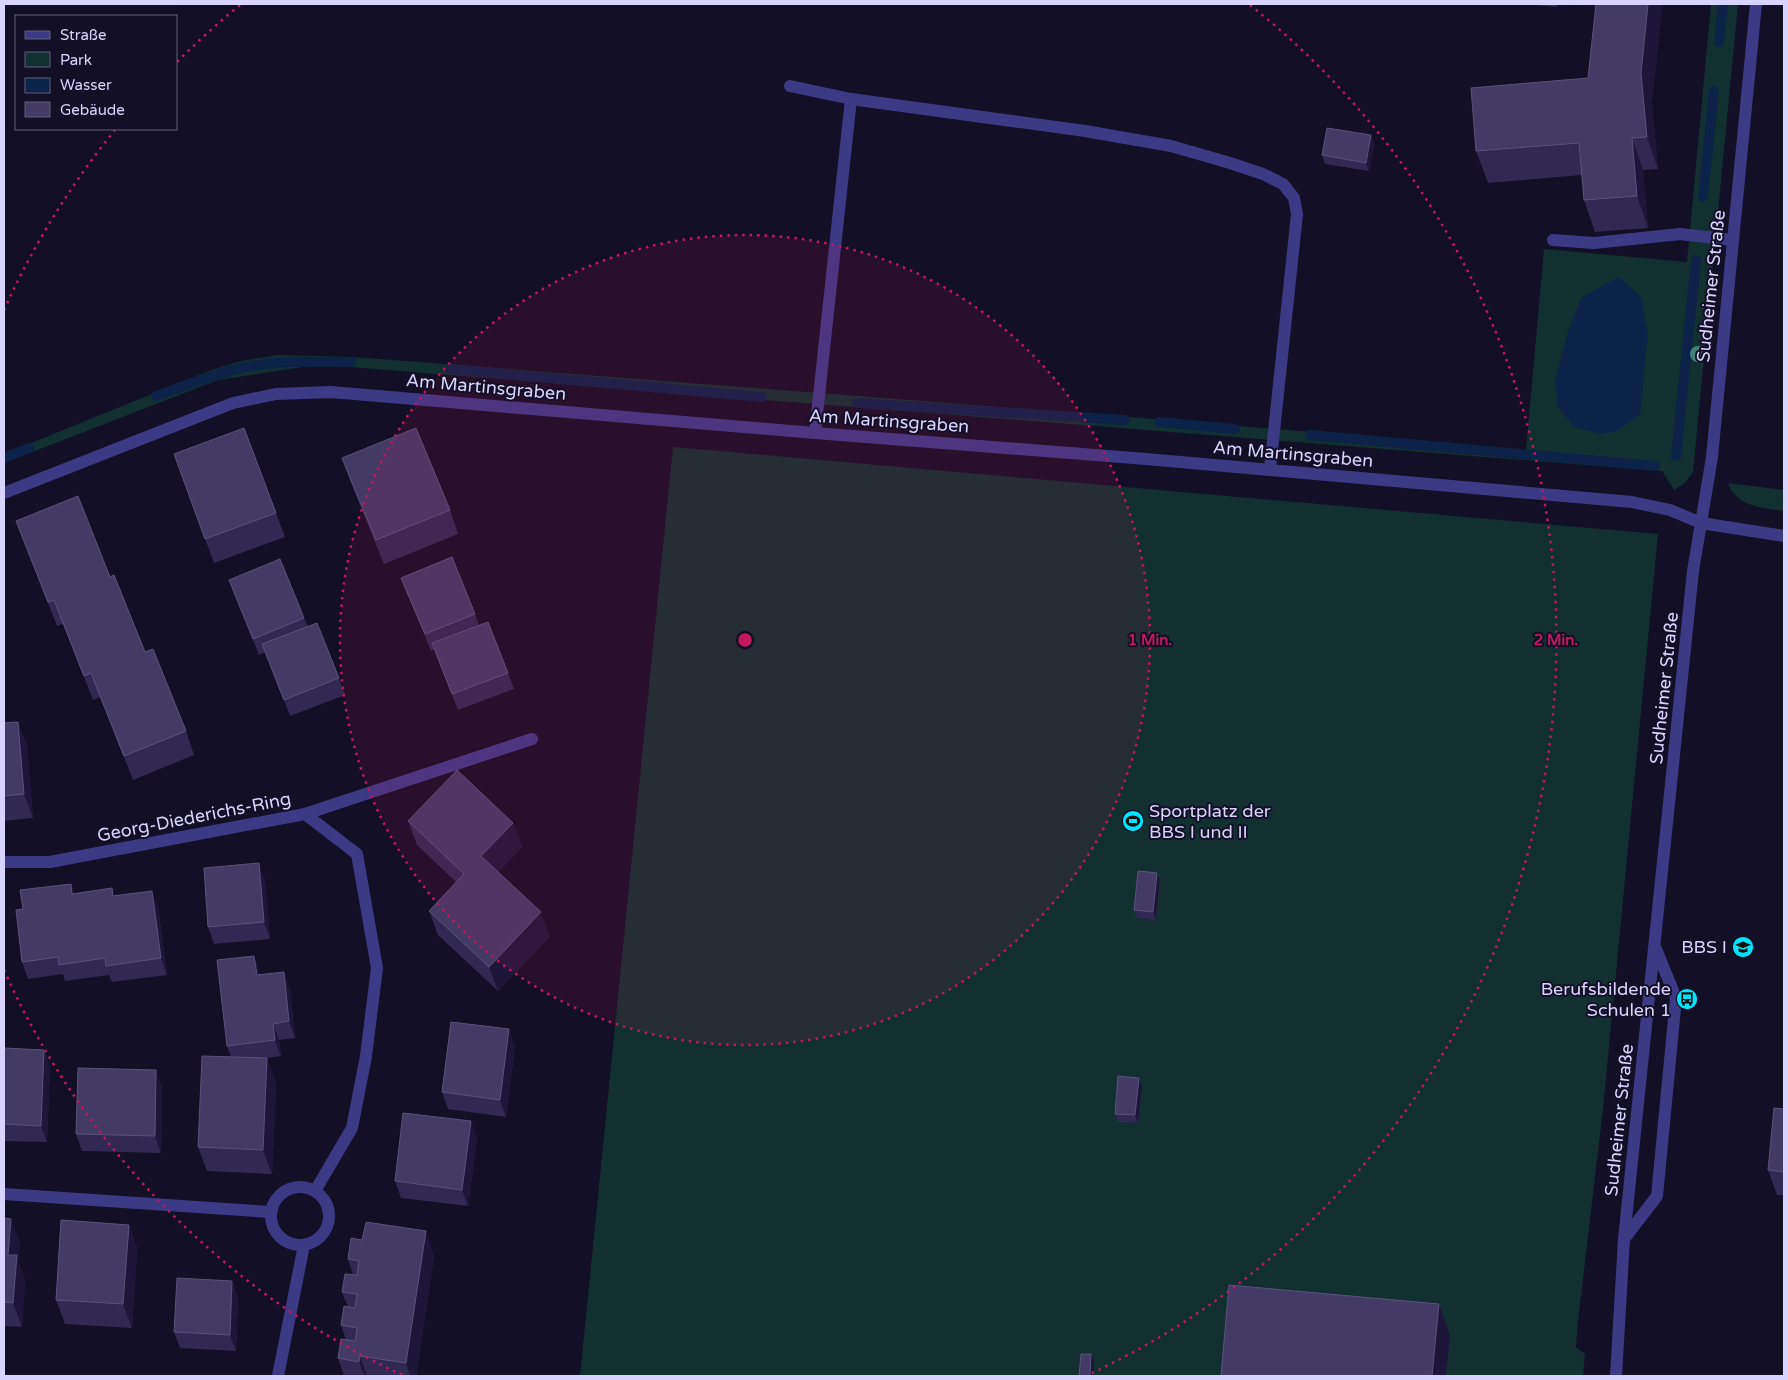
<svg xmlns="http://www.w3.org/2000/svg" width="1788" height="1380" font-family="'Varela Round',sans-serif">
  <rect width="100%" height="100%" fill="#130f26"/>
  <!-- green -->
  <g fill="#12302f">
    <polygon points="1711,4 1738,4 1693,472 1686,482 1674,490 1662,471 350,367 303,367 218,380 4,463 4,454 211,370 241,361 278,355 354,357 1167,420 1526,450 1544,249 1687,262"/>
    <polygon points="673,447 1658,534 1603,1109 1578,1322 1576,1347 1585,1354 1583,1376 580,1376"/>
    <path d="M1728 483 1784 490V511C1763 508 1736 507 1728 483Z"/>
  </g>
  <!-- water -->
  <polygon fill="#0c2248" points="1619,277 1641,297 1648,334 1640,414 1619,430 1601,434 1574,427 1558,407 1555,381 1569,328 1582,297"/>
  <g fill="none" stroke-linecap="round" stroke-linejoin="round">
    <!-- stream -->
    <g stroke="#0c2248" stroke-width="10">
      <polyline points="1719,42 1723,4"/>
      <polyline points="1703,197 1714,91"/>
      <polyline points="450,369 762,397"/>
      <path d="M156 396C195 382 233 366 274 363 299 361 325 362 351 362"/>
      <polyline points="857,403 1125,420"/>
      <polyline points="1159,422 1235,429"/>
      <polyline points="1310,435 1655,466"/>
      <polyline points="1676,456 1696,260"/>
      <polyline points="4,458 29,448"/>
    </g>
    <!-- minor -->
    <g stroke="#3d3a85" stroke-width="12">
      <polyline points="790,86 851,99"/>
      <polyline points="1553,240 1594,243 1680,234 1733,240"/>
      <polyline points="815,433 851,99 1085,131 1171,146 1230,163 1263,174 1283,184 1294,198 1297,214 1270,469"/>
      <polyline points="4,493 233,403 276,394 331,392 815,433 1146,459 1632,502 1670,510 1701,523 1784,536"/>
      <polyline points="305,814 532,739"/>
      <polyline points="4,862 50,862 305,814 357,854 377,968 366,1056 352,1128 315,1191"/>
      <circle cx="300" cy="1216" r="29"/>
      <polyline points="4,1194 270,1212"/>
      <polyline points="1624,1239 1657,1196 1676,998 1656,949"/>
      <polyline points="278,1376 304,1245"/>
      <polyline points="1616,1376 1624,1239 1693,571 1712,457 1756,4"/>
    </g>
  </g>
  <!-- trees -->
  <circle fill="#3d827b" cx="1698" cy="354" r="8"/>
  <!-- wall -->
  <g fill="#312854">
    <polygon points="1534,4 1557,4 1557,7 1535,5"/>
    <polygon points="1652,104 1658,169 1643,170 1648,228 1595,232 1584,200 1582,175 1488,183 1476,151"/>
    <polygon points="1371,135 1374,144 1369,171 1325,164 1322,155"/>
    <polygon points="244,428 285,537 214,563 174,454"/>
    <polygon points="342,458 450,510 458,534 384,564 351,483"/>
    <polygon points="16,521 110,577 145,652 186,731 194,755 133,780 100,697 93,700 63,624 57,626"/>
    <polygon points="401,578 475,614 479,625 508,673 514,689 458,710 434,649 431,651"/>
    <polygon points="229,580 304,618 308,626 339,678 345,695 290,716 265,652 259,655"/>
    <polygon points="18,722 27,746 33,818 4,821 4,723"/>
    <polygon points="408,821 513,823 522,847 498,872 550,936 498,991 438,935 429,911 456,882 417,845"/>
    <polygon points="1157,873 1160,881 1156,920 1137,918 1134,910"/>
    <polygon points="265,880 270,939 214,944 208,927"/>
    <polygon points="71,884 74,894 115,896 158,907 167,975 112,982 109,975 65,981 63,974 28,979 22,962 23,909"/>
    <polygon points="254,956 260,975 290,989 295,1038 279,1040 281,1056 266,1058 276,1083 272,1174 207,1171 198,1147 231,1057 227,1046"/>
    <polygon points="515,1046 506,1117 448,1109 442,1092"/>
    <polygon points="4,1048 50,1066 47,1142 4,1141"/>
    <polygon points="1139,1078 1142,1086 1138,1123 1118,1122 1115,1114"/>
    <polygon points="162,1086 161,1153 82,1151 76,1134"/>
    <polygon points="1784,1109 1784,1195 1777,1195 1768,1170"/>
    <polygon points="477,1138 468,1206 401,1198 395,1181"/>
    <polygon points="4,1218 20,1243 18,1261 25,1280 22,1327 4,1326"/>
    <polygon points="129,1225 137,1249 132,1328 65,1324 56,1300"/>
    <polygon points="434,1256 416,1376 344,1376 338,1358 346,1340 341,1325 348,1307 342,1292 353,1275 348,1259"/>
    <polygon points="232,1281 238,1298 236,1351 180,1348 174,1332"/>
  </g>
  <!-- shaded-wall -->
  <g fill="#1d163a">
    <polygon points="1648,4 1663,4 1652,104 1658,169 1647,137 1641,73"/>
    <polygon points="1371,135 1374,144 1369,171 1366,163"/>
    <polygon points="1632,138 1643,170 1648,228 1637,196"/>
    <polygon points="18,722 27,746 33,818 24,794"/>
    <polygon points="513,823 522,847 490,880 481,856"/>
    <polygon points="259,863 265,880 270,939 264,922"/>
    <polygon points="1157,873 1160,881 1156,920 1153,912"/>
    <polygon points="71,884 77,900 72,894"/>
    <polygon points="152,891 158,907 167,975 161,958"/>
    <polygon points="541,912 550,936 498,991 489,967"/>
    <polygon points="254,956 260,973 263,992 257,975"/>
    <polygon points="284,972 290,989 295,1038 289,1021"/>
    <polygon points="273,1024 279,1040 281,1056 275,1040"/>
    <polygon points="509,1029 515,1046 506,1117 500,1100"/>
    <polygon points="44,1050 50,1066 47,1142 41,1126"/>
    <polygon points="267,1058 276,1083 272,1174 263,1150"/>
    <polygon points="156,1070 162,1086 161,1153 155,1136"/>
    <polygon points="1139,1078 1142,1086 1138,1123 1135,1115"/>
    <polygon points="471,1121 477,1138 468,1206 462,1190"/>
    <polygon points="11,1219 20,1243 18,1261 25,1280 22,1327 13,1303 8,1255"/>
    <polygon points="129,1225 137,1249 132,1328 123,1304"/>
    <polygon points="426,1231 434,1256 416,1376 410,1376 406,1363"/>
    <polygon points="232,1281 238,1298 236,1351 230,1335"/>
    <polygon points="1439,1304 1450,1335 1446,1376 1432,1376"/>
    <polygon points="1091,1354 1094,1362 1094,1376 1090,1376"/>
    <polygon points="360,1356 367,1376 365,1376 359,1362"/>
  </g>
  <!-- building -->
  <g fill="#433a66" stroke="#5a527e">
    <polygon points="1596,4 1648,4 1641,73 1647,137 1632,138 1637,196 1584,200 1579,143 1476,151 1471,88 1588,78"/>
    <polygon points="1327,128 1371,135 1366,163 1322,155"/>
    <polygon points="244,428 276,513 205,539 174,454"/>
    <polygon points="416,428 450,510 376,540 342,458"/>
    <polygon points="78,496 110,577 114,575 145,652 153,649 186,731 124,756 91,673 84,676 54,600 48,602 16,521"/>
    <polygon points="452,557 475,614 425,634 401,578"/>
    <polygon points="280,559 304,618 253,639 229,580"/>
    <polygon points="488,622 508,673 452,694 432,643"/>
    <polygon points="317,623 339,678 284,700 262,644"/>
    <polygon points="18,722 24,794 4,796 4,723"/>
    <polygon points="457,770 513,823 481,856 541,912 489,967 429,911 464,874 408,821"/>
    <polygon points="259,863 264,922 208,927 204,868"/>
    <polygon points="1138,871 1157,873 1153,912 1134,910"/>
    <polygon points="71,884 72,894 112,888 113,896 152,891 161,958 106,966 105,958 59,965 58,957 22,962 16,910 23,909 20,890"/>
    <polygon points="254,956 257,975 284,972 289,1021 273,1024 275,1040 227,1046 217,960"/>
    <polygon points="451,1022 509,1029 500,1100 442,1092"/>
    <polygon points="4,1048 44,1050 41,1126 4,1124"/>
    <polygon points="202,1056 267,1058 263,1150 198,1147"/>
    <polygon points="78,1068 156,1070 155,1136 76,1134"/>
    <polygon points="1118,1076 1139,1078 1135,1115 1115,1114"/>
    <polygon points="1774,1108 1784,1109 1784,1172 1768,1170"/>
    <polygon points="403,1113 471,1121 462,1190 395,1181"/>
    <polygon points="4,1218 11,1219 8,1255 17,1255 13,1303 4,1302"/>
    <polygon points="61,1220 129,1225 123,1304 56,1300"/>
    <polygon points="366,1222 426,1231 406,1363 360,1356 359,1362 338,1358 341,1339 355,1341 357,1328 341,1325 344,1306 355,1308 357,1294 342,1292 345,1274 357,1275 359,1261 348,1259 351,1238 362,1240"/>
    <polygon points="177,1278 232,1281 230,1335 174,1332"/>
    <polygon points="1229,1285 1439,1304 1432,1376 1221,1376"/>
    <polygon points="1081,1354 1091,1354 1090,1376 1079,1376"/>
  </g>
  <!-- distance rings -->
  <circle cx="745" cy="640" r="405" fill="#c2185b" fill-opacity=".12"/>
  <g fill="none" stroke="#c2185b" stroke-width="2.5" stroke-dasharray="2.5 5">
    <circle cx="745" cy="640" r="405"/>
    <path d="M402 1375A811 811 0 0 1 4 970M4 310A811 811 0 0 1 115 130M177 62A811 811 0 0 1 240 5M1250 5A811 811 0 0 1 1088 1375"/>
  </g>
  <!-- icons -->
  <defs>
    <g id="stadium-disc" transform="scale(1.125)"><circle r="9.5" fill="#00e5ff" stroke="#130f26"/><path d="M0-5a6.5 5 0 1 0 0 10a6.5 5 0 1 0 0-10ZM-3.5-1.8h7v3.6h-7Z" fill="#111"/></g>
    <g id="school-disc" transform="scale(1.125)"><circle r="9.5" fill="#00e5ff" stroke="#130f26"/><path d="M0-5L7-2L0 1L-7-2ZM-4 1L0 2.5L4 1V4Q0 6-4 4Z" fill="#111"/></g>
    <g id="bus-disc" transform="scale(1.125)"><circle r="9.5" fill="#00e5ff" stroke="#130f26"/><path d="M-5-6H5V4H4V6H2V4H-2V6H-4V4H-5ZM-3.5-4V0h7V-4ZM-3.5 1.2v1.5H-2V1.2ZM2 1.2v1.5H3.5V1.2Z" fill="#111"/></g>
  </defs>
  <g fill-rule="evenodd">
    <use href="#stadium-disc" x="1133" y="821"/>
    <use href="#school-disc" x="1743" y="947"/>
    <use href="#bus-disc" x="1687" y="999"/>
  </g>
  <g text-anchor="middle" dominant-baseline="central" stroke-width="4" stroke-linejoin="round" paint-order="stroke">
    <!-- street labels -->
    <g font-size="18" fill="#d9d4ff" stroke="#130f26">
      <text transform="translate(1711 286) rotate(-84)">Sudheimer Straße</text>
      <text transform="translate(486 387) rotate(5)">Am Martinsgraben</text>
      <text transform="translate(889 421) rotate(4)">Am Martinsgraben</text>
      <text transform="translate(1293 454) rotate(5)">Am Martinsgraben</text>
      <text transform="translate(1664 688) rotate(-84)">Sudheimer Straße</text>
      <text transform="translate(194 817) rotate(-11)">Georg-Diederichs-Ring</text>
      <text transform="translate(1619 1120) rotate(-84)">Sudheimer Straße</text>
    </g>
    <!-- poi labels -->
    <g font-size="18" fill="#d9d4ff" stroke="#130f26" text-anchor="end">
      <text x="1149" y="811" text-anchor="start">Sportplatz der<tspan x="1149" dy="21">BBS I und II</tspan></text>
      <text x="1727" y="947">BBS I</text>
      <text x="1671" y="989">Berufsbildende<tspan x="1671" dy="21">Schulen 1</tspan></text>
    </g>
  </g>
  <circle cx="745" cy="640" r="8" fill="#c2185b" stroke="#130f26" stroke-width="2.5"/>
  <g font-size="15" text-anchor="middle" font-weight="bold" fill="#c2185b" stroke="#130f26" stroke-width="4" stroke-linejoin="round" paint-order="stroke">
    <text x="1150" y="645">1 Min.</text>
    <text x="1556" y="645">2 Min.</text>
  </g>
  <!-- border -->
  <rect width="1788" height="1380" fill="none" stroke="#d9d4ff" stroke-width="10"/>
  <!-- legend -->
  <rect x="15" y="15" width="162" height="115" fill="#130f26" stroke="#625e7d"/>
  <rect x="25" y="31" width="25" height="8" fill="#3d3a85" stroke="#625e7d"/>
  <text x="60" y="40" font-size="15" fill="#d9d4ff">Straße</text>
  <rect x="25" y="52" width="25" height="15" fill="#12302f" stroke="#625e7d"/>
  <text x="60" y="65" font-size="15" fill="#d9d4ff">Park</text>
  <rect x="25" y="78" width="25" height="15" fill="#0c2248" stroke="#625e7d"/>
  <text x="60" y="90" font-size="15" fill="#d9d4ff">Wasser</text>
  <rect x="25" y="102" width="25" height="15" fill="#433a66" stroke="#625e7d"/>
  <text x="60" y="115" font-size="15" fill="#d9d4ff">Gebäude</text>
</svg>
